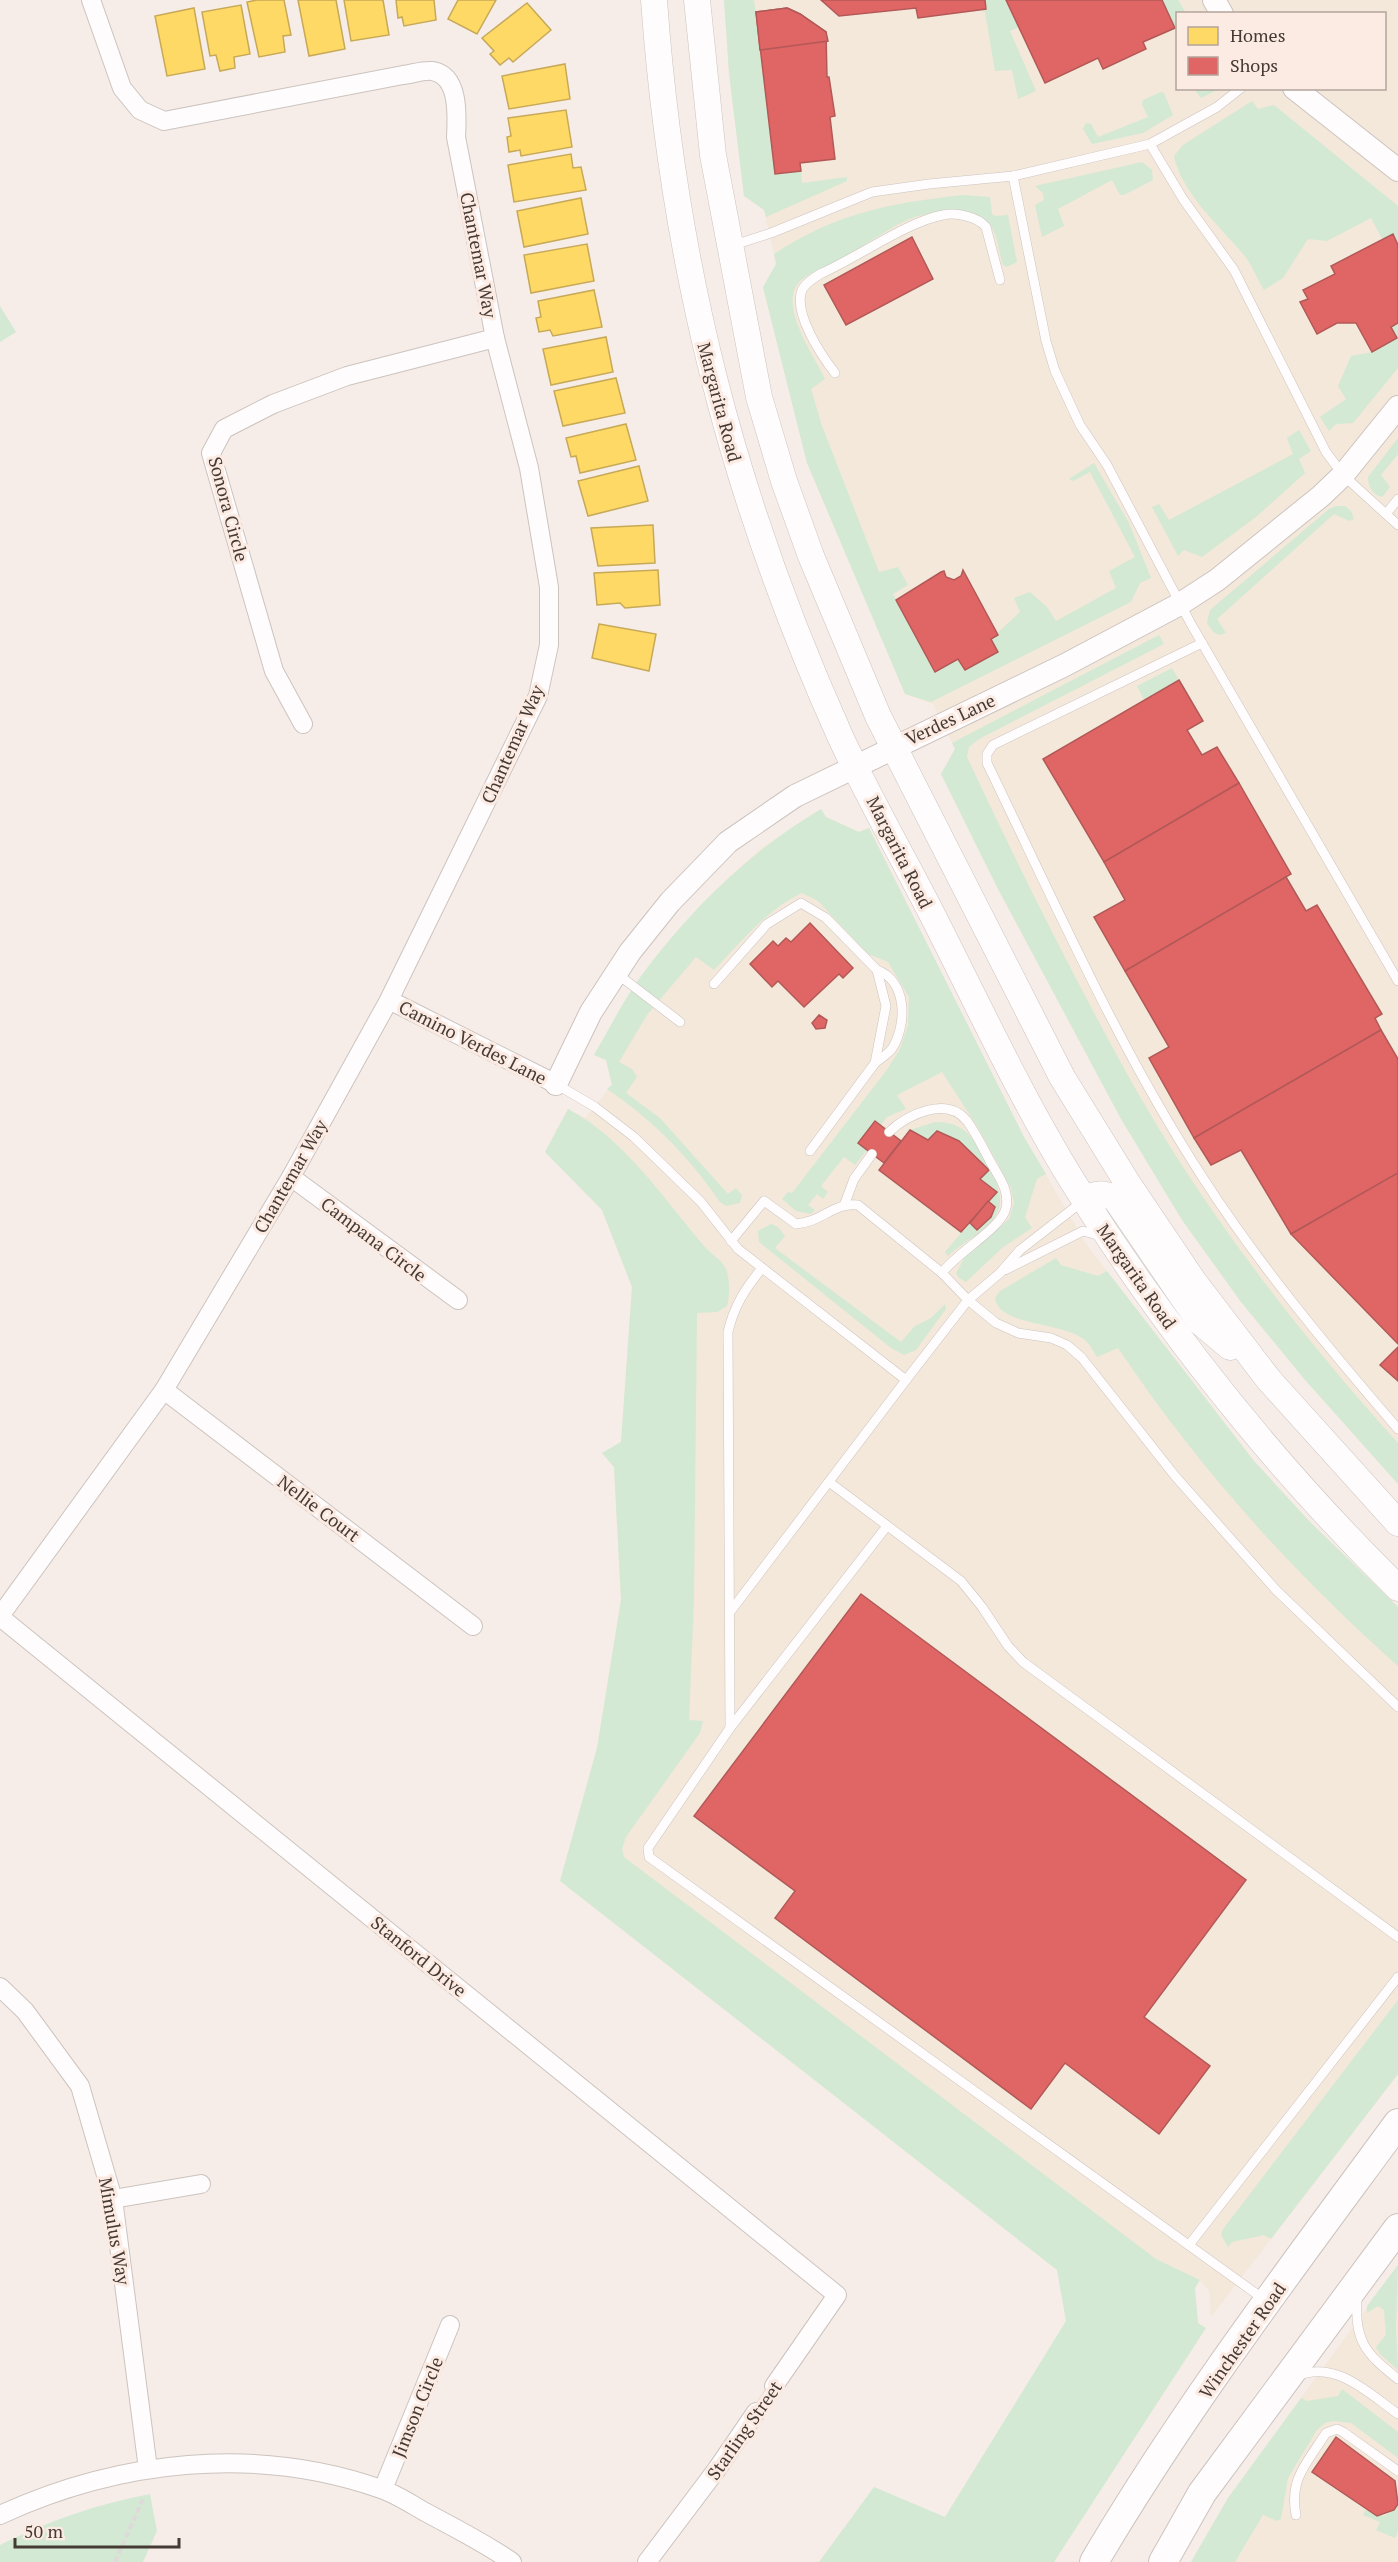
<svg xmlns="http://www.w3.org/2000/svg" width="1398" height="2562" font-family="'PT Serif',serif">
  <rect width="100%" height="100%" fill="#f6ede8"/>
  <!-- commercial -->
  <g fill="#f3e8da" fill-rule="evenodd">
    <path d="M724 0H1398V1484L1306 1381 1241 1302 1182 1220 1121 1119 997 887 941 774 955 749 933 704 905 694 807 463 763 287 776 264 764 210 744 196 729 73ZM1178 14H1384V88H1178Z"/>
    <polygon points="821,809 826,817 859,832 869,828 1024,1137 1086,1244 1254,1461 1311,1523 1398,1607 1398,2074 1211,2317 1209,2291 1200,2280 1156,2259 560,1881 597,1748 621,1600 614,1467 602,1453 621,1442 632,1287 602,1210 545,1152 568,1109 585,1118 612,1085 606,1060 594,1055 641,977 697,909 727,879 763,847"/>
    <polygon points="1398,2265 1398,2562 1191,2562 1228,2498"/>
  </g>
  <!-- green -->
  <g fill="#d3e9d3">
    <polygon points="724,0 754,0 775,174 801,171 802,183 847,177 847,181 766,217 764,210 744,196 729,73"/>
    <polygon points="985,0 1006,0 1019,27 1010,31 1036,91 1018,99 1012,70 995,71 985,12 982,12 986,9"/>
    <polygon points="1162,0 1178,0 1186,13 1178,14 1177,33"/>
    <polygon points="1194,89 1219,89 1201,98"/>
    <polygon points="1161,92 1164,93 1173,115 1143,133 1092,144 1083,129 1086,123 1091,124 1098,137 1148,117 1142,104 1143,100"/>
    <path d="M1252 101 1258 109 1274 105 1398 206V245L1393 234 1382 239 1371 218 1327 241 1308 239 1283 278 1264 290C1257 279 1252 264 1243 254 1219 225 1182 194 1174 156L1183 145Z"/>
    <polygon points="1142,162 1152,170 1153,180 1124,195 1120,195 1112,180 1058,209 1064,226 1042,237 1035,205 1044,200 1043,193 1035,186"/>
    <path d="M962 195 990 197 992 214 995 216 1008 215 1017 262 1007 267 1003 265C998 251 998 229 985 220 969 209 936 211 918 216 891 224 855 254 826 267 817 271 802 276 796 286 782 311 815 357 825 379L811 389 822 426 879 572 898 567 908 585 893 594 935 672 958 659 965 670 998 652 991 639 1020 612 1014 598 1030 592 1047 607 1056 621 1116 588 1109 571 1135 557 1090 472 1073 481 1069 479 1094 463 1129 523 1151 578 1140 583 1131 602 931 702 905 694 807 463 763 287 776 264 774 254C839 212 887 204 962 195Z"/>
    <polygon points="0,306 16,332 0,342"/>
    <polygon points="1398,323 1398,368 1353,423 1336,424 1329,431 1320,417 1346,399 1338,386 1351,356 1372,352 1397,338 1391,327"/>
    <polygon points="1299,430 1311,451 1299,459 1305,473 1256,517 1202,557 1184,550 1178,556 1152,507 1159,504 1169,520 1293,454 1287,438"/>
    <path d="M1398 438V454L1381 475 1390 487 1382 497C1372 494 1368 486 1368 477Z"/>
    <polygon points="1336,506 1345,506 1351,511 1354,519 1349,521 1334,514 1217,619 1226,633 1219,635 1213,632 1207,623 1210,610 1329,509"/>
    <path d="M1159 635 1164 644 979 739 969 747 967 757C1018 866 1073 976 1131 1081 1204 1211 1299 1333 1398 1443V1484L1306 1381 1241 1302 1182 1220 1121 1119 997 887 941 774 955 749 952 743Z"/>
    <polygon points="1172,668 1179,680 1144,700 1137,686"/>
    <path d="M821 809 826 817 859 832 869 828 1024 1137 1046 1174 1037 1179 1025 1217 1032 1228 1002 1248 966 1282 959 1278 956 1273 965 1257 1009 1219 1014 1203 1011 1188 979 1129 942 1072 897 1095 906 1109 887 1117 881 1125 875 1121 858 1143 867 1150 855 1165 844 1157 821 1186 828 1192 823 1199 817 1194 808 1205 815 1210 811 1214 796 1211 782 1199 788 1192 792 1193 886 1071 899 1051 908 1026 909 997 888 962 868 954 818 901 802 893C767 909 740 943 714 970L696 957 647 1015 619 1062 632 1069 637 1077 626 1093 660 1118 728 1194 736 1188 742 1195 740 1203 726 1206 720 1202C689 1157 653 1120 607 1089L612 1085 606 1060 594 1055C609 1029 623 1001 641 976 690 910 750 851 821 809Z"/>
    <path d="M568 1109C625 1139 663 1198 704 1246 710 1253 723 1261 726 1269 730 1281 730 1294 727 1306L717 1312 697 1313 694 1599 689 1720 703 1721 700 1733 626 1837 622 1849 624 1857 1156 2259 1200 2280 1195 2288 1198 2323 1206 2328 1054 2562H819L874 2487 945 2517 1066 2321 1057 2270 560 1881 597 1748 621 1600 614 1467 602 1453 621 1442 632 1287 602 1210 545 1152Z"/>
    <path d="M935 1122C947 1122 956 1124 965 1131 980 1143 1006 1191 999 1209 991 1230 963 1241 948 1256L945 1252 970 1223 977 1229 991 1217 995 1207 988 1201 980 1179 988 1169C971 1151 960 1141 937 1131L928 1140 910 1130Z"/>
    <polygon points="771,1224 778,1227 785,1236 775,1248 901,1342 915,1326 931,1318 945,1304 946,1309 916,1350 904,1355 891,1348 759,1242 758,1231"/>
    <path d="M1056 1258 1061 1265 1098 1276 1107 1271 1254 1461 1311 1523 1395 1604 1398 1607V1666C1292 1572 1197 1466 1118 1348L1097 1357C1094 1352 1090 1345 1086 1341 1063 1321 999 1327 995 1298L1000 1291Z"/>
    <polygon points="1398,2000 1398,2074 1271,2239 1264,2235 1232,2242 1228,2247 1221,2235 1223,2229"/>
    <polygon points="1398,2265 1396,2328 1398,2370 1380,2354 1376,2347 1386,2335 1384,2310 1378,2306 1367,2313 1367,2306"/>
    <polygon points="1342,2389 1398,2432 1398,2458 1351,2423 1333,2421 1325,2423 1317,2430 1288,2478 1281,2519 1277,2521 1263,2515 1235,2562 1191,2562 1228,2498 1301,2398 1307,2401 1338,2396"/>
    <path d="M150 2494 157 2531 143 2562H0V2545C48 2521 97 2504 150 2494Z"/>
    <polygon points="1398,2504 1398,2530 1395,2538 1376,2530 1380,2522 1363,2515 1365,2510 1384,2516 1394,2510"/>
  </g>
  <!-- homes -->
  <g fill="#ffd966" stroke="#c7a957" stroke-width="1.5">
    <polygon points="257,0 284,0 291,35 283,36 285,52 259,57 247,2"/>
    <polygon points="298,0 336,0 345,49 309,56"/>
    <polygon points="344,0 383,0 389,35 351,41"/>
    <polygon points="396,0 434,0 436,20 404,26 402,17 398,18"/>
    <polygon points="458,0 496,0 477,34 448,19"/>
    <polygon points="527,3 551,30 513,62 509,58 500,65 490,54 494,51 482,38"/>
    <polygon points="241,5 250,54 234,57 235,68 220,71 216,55 210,56 202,12"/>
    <polygon points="194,8 205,69 167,76 155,16"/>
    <polygon points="565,64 570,99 509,109 502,76"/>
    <polygon points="566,110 572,147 521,156 520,150 509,152 507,137 511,136 508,118"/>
    <polygon points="571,154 573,168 581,167 586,190 514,202 508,165"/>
    <polygon points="581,198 588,234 524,247 517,211"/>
    <polygon points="587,244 594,281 531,293 524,255"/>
    <polygon points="594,290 602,327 553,336 550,330 539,332 536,318 541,317 538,301"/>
    <polygon points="606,337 613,372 551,385 543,349"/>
    <polygon points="616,378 625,413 563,426 554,391"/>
    <polygon points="626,424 636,460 580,473 576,456 571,457 566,438"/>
    <polygon points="639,466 648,501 588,516 578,481"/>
    <polygon points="653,525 655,563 598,566 591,528"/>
    <polygon points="658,570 660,605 625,608 620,603 597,605 594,573"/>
    <polygon points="599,624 656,634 649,671 592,658"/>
  </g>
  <!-- shops -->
  <g fill="#e06666" stroke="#b25957" stroke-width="1.5">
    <polygon points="821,0 985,0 986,9 918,18 916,8 839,16"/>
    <polygon points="1006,0 1162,0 1175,28 1143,42 1146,49 1103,69 1098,58 1045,83"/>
    <polygon points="787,8 800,14 826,32 827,77 829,77 835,116 830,117 835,159 800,163 801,171 775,174 756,12"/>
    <polygon points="787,8 800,14 826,32 828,41 760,50 756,12"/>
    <polygon points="1393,234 1398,245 1398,323 1391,327 1397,338 1372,352 1356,323 1337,323 1317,334 1300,302 1308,299 1303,290 1335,274 1331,266"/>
    <polygon points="912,237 933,279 846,325 824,285"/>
    <polygon points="963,570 998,635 991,639 998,652 965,670 958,659 935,672 896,600 941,572 944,571 946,577 954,580 961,576"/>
    <polygon points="1179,680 1203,721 1187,730 1202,755 1217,747 1239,783 1104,862 1043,759"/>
    <polygon points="1239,783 1291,874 1125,971 1094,917 1125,900 1104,862"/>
    <polygon points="1286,877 1306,911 1317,905 1382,1014 1375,1018 1381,1030 1194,1138 1149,1058 1169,1047 1125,971"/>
    <polygon points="810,923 853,968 843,978 839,974 804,1007 778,981 772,987 750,964 773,941 778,946 786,938 791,942"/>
    <polygon points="819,1015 827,1020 825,1028 816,1029 812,1023"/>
    <polygon points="1381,1030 1398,1059 1398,1173 1291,1234 1241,1150 1211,1165 1194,1138"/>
    <polygon points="875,1121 901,1141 884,1163 858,1143"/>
    <polygon points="910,1130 928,1140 937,1131 959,1141 989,1170 980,1179 997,1192 961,1232 879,1170"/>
    <polygon points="1398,1173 1398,1344 1291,1234"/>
    <polygon points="988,1201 995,1207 991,1217 977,1230 970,1223"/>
    <polygon points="1398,1347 1398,1381 1380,1365"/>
    <polygon points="861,1594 1246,1880 1144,2017 1210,2066 1159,2134 1065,2063 1031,2109 775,1918 795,1891 694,1816"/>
    <polygon points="1336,2437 1395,2481 1398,2504 1394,2510 1377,2516 1312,2472"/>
  </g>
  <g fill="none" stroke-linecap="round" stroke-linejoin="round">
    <!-- service casing -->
    <g stroke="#ccc3bf" stroke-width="10">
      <g id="service">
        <polyline points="1150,144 1183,199 1234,270 1326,452 1343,475 1398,525"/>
        <polyline points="1013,176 1046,341 1055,371 1080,425 1107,465 1191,624 1398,981"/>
        <polyline points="731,246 771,233 872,192 929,184 1013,176 1150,144 1217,107 1241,88"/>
        <path d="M835 373C821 355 793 313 802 290 806 282 813 279 820 274 855 259 908 221 943 215 956 212 978 217 986 227L1000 280"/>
        <polyline points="1386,514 1398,499"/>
        <path d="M1202 643 993 745 987 754V763C1055 903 1118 1047 1203 1178 1259 1265 1330 1350 1398 1429"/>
        <polyline points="616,973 680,1022"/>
        <polyline points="714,984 767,924 801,903 826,918 877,970 886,1006 875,1063 810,1151"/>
        <path d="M875 1063C881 1058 890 1053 893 1047 907 1023 907 981 877 970"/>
        <polyline points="556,1084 595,1107 634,1137 701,1202 738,1249 906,1380 968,1300 1000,1273 1020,1250 1083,1201"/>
        <path d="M889 1132C907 1115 947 1095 967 1121 976 1133 983 1148 990 1161 998 1176 1010 1190 1006 1208 1001 1229 958 1251 942 1273"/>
        <polyline points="845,1203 854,1179 872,1154"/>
        <path d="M731 1241 764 1201 796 1224C822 1222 834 1202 858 1205L942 1273 968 1300 996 1323 1018 1333 1051 1338 1067 1345 1082 1358 1175 1476 1276 1590 1398 1707"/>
        <path d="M762 1268C745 1289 734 1306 728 1332L730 1728 648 1848 649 1857 1265 2300"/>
        <polyline points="1005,1270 1083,1231 1101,1236"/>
        <polyline points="829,1482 961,1581 982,1607 1008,1646 1023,1662 1398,1937"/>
        <polyline points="730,1612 906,1380"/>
        <polyline points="730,1728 887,1526"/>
        <polyline points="1189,2245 1398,1977"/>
        <path d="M1357 2299C1354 2341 1366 2354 1398 2379"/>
        <path d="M1297 2376C1336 2360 1368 2393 1398 2414"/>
        <polyline points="756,2412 774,2386"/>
        <path d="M1296 2515C1289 2479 1307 2463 1326 2433L1337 2429 1343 2432 1398 2471"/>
      </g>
    </g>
    <!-- minor casing -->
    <g stroke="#ccc3bf" stroke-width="20">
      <g id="minor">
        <polyline points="303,724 274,671 211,453 224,429 273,404 347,376 495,338"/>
        <polyline points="389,1000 556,1084"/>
        <polyline points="291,1177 458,1300"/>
        <polyline points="164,1390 473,1626"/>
        <path d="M0 1616 164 1390 291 1177 389 1000 538 696 549 645V587L529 468 495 338 456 137C457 117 460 75 432 71 423 70 412 74 403 75L164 121 140 110 122 88 91 0"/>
        <polyline points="0,1617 837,2295 774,2386"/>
        <polyline points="0,1987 25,2011 80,2086 113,2199 148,2469"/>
        <polyline points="113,2199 201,2184"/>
        <polyline points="383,2489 450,2325"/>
        <path d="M0 2515C119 2460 256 2445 381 2489 396 2494 411 2504 425 2512 455 2528 485 2543 512 2562"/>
        <polyline points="647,2562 717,2469 756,2412"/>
      </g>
    </g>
    <!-- tertiary casing -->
    <g stroke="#ccc3bf" stroke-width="24">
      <g id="tertiary">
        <polyline points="1214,0 1222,14"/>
        <polyline points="1294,88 1398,170"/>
        <polyline points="556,1084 591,1012 630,952 670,902 728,842 795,796 1065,665 1180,604 1217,580 1321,496 1343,475 1398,407"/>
      </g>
    </g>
    <!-- secondary casing -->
    <g stroke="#ccc3bf" stroke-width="27">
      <g id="secondary">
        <path d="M654 0C673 263 732 496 840 736 870 801 907 864 939 928 982 1013 1023 1101 1073 1182 1165 1329 1274 1466 1398 1588"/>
        <polyline points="697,0 713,155 759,397 784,481 811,556 878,716 1062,1077 1128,1184 1194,1282 1269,1380 1398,1523"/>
        <path d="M1085 1199C1096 1193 1103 1193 1115 1198L1199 1321 1230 1347"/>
      </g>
    </g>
    <!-- primary casing -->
    <g stroke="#ccc3bf" stroke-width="30">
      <g id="primary">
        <path d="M1094 2562C1184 2409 1293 2266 1398 2123"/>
        <polyline points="1163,2562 1202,2493 1398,2228"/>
      </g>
    </g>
    <!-- path -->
    <polyline stroke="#dddad9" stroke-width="4" stroke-dasharray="6 3" stroke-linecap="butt" points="115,2562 143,2499"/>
    <!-- service -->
    <use href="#service" stroke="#fefcfc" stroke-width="9"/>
    <!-- minor -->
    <use href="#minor" stroke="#fefcfc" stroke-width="18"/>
    <!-- tertiary -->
    <use href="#tertiary" stroke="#fefcfc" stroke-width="22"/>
    <!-- secondary -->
    <use href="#secondary" stroke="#fefcfc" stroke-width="26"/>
    <!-- primary -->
    <use href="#primary" stroke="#fefcfc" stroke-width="28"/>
  </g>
  <g text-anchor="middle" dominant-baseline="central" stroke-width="6" stroke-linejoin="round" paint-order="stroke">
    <!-- street labels -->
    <g font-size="18" fill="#453a34" stroke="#fcebe2">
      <text transform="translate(479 255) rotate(79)">Chantemar Way</text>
      <text transform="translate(720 402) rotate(75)">Margarita Road</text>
      <text transform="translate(229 509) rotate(75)">Sonora Circle</text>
      <text transform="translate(950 719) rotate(-25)">Verdes Lane</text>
      <text transform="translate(512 744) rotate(-66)">Chantemar Way</text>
      <text transform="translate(900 852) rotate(63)">Margarita Road</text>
      <text transform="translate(473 1042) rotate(27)">Camino Verdes Lane</text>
      <text transform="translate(290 1176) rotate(-60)">Chantemar Way</text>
      <text transform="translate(374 1239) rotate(37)">Campana Circle</text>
      <text transform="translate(1137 1276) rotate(55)">Margarita Road</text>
      <text transform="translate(319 1508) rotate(37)">Nellie Court</text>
      <text transform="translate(419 1956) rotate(39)">Stanford Drive</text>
      <text transform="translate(115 2231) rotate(80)">Mimulus Way</text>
      <text transform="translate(1242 2340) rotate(-55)">Winchester Road</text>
      <text transform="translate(417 2407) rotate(-68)">Jimson Circle</text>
      <text transform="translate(744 2430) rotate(-55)">Starling Street</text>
    </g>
  </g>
  <!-- legend -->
  <rect x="1176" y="12" width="210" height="78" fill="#fcebe2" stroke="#b3a49c" stroke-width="1.5"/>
  <rect x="1188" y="27" width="30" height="18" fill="#ffd966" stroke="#b3a49c" stroke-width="1.5"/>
  <text x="1230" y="42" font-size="18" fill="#453a34">Homes</text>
  <rect x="1188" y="57" width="30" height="18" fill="#e06666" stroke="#b3a49c" stroke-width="1.5"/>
  <text x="1230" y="72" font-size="18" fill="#453a34">Shops</text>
  <!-- scale -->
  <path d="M15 2538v9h164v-9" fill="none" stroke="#453a34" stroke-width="3"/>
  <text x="24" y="2538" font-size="18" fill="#453a34" stroke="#fcebe2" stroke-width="4.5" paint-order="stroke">50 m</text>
</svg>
